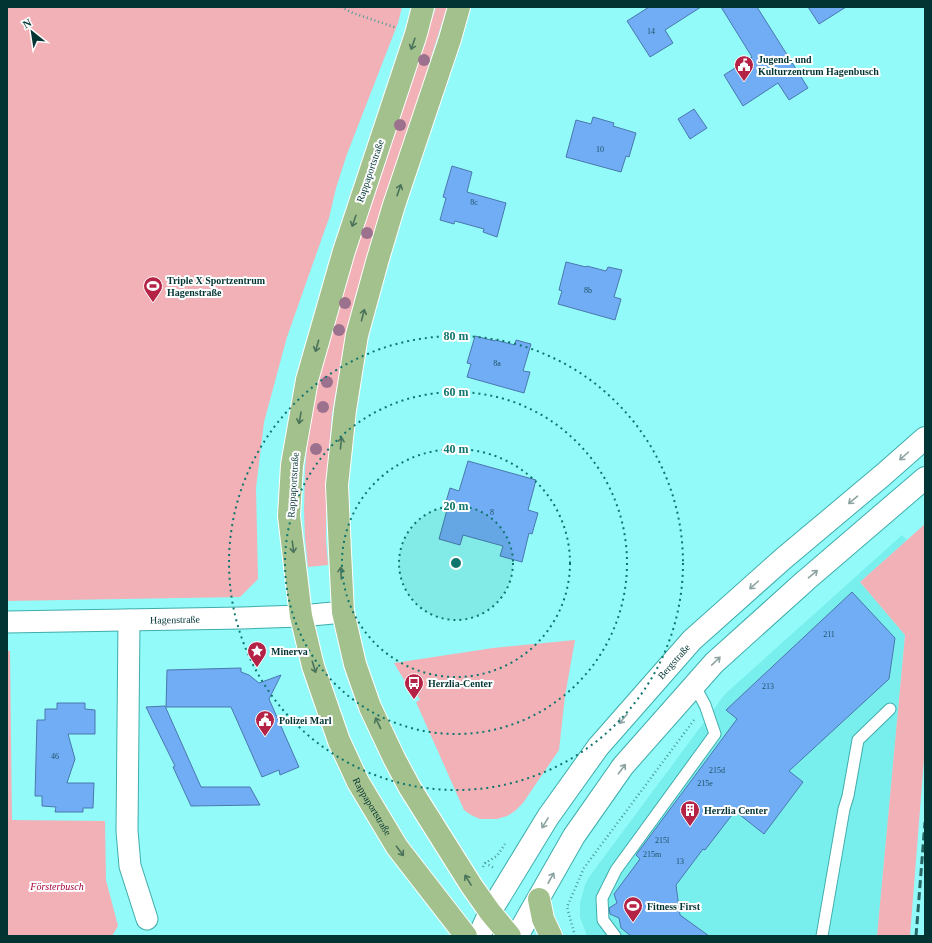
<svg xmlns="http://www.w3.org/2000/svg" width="932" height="943" font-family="'Times New Roman',serif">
  <rect width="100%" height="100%" fill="#92fbf9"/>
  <!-- built -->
  <polygon fill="#79efed" points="902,535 907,540 860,582 905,635 877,936 587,936 584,928 580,917 580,903 585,885 589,877 725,694"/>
  <!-- green -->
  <g fill="#f2b1b6">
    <polygon points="7,7 402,7 398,23 347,154 336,188 329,218 287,337 264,422 256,488 258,579 240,597 7,601"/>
    <polygon points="436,7 447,7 355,297 340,369 332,413 326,488 326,540 328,565 308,567 305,538 304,511 305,470 308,434 316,392 326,346 363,229"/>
    <polygon points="925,524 925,746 910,936 877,936 905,635 860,582"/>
    <polygon points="575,640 565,696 559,750 523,803 515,811 507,816 497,819 480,819 471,815 464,810 416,702 420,700 413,686 409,688 394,663 493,648"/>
    <polygon points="7,651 10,651 12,820 105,821 106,880 118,926 112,936 7,936"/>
  </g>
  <!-- building -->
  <g fill="#71adf5" stroke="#4a77ad">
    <polygon points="649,7 701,7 665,30 673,43 650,57 627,21"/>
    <polygon points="721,7 757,7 808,88 789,100 778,83 743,106 724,75 752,57"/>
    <polygon points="808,7 846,7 819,24"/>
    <polygon points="694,109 707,128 690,139 678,119"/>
    <polygon points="593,117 614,123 613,126 636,133 629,157 626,156 621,172 566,157 576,120 591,124"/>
    <polygon points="452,166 472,172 467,192 506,203 497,237 483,232 484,229 455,221 454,224 440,220 446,198 443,197"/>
    <polygon points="566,262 586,267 587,266 606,271 608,267 622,270 614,297 621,299 615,320 558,304 562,291 559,290"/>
    <polygon points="475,336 495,341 495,340 515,345 516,340 531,344 523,371 530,372 524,393 467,377 471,364 467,363"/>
    <polygon points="468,461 536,480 528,510 538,513 532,534 529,533 522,562 500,556 503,546 463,535 460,545 439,539 447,510 444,509 450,488 459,491"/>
    <polygon points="852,592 895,638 889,679 789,771 803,782 764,834 735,811 705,850 703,849 676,885 680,915 709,936 631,936 621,928 619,918 610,914 609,908 617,903 614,894 640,859 636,855 737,719 726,710"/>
    <polygon points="241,668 241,672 249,675 259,683 281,675 269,699 299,767 280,775 279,770 262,777 231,707 166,707 167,670"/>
    <polygon points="57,703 85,703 85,709 95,710 95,734 68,734 75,759 67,783 94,783 93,808 83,808 83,812 55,812 56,807 42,806 42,796 35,796 37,720 45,720 45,709 57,709"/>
    <polygon points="165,706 201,787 250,787 260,805 191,806 173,767 175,766 146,707"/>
  </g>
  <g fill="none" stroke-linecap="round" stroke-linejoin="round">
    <!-- lane casing -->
    <g stroke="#3fadab" stroke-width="13">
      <g id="lane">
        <polyline points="615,936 603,920 602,898 616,870 715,734 705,705 694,685"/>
        <polyline points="822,936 844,809 848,796 858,740 890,709"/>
      </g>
    </g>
    <!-- street casing -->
    <g stroke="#3fadab" stroke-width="23">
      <g id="street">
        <polyline points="129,620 127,831 130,866 147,919"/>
        <path id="s1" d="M7 622 242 618 301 616 343 612"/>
      </g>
    </g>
    <!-- secondary casing -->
    <g stroke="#3fadab" stroke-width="24">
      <g id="secondary">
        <path id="s2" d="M479 936 490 912 548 817 598 747 692 640 784 558 883 475 925 438"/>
        <polyline points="517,936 574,836 623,766 714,663 805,581 925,478"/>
      </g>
    </g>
    <!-- primary casing -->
    <g stroke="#fff" stroke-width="24">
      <g id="primary">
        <path id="s3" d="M423 7 416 34 344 251 307 380 292 465 289 516 301 616 313 666 339 741 358 782 397 847 466 936"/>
        <polyline points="459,7 450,39 394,205 377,262 357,335 345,410 337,485 340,552 343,612 355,664 370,707 394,758 410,788 471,885 490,912 510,936"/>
        <polyline points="539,899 543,919 551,936"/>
      </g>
    </g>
    <!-- path -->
    <g stroke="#4b9998" stroke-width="2.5" stroke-dasharray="1 3" stroke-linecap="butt">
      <polyline points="341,7 353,13 397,28"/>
      <polyline points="485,863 494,868"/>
      <polyline points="483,867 485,863 497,856 505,844"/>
      <polyline points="575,936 567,907 584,868 694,720"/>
    </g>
    <!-- lane -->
    <use href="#lane" stroke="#fff" stroke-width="11"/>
    <!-- street -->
    <use href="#street" stroke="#fff" stroke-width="21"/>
    <!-- secondary -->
    <use href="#secondary" stroke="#fff" stroke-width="22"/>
    <!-- primary -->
    <use href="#primary" stroke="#a3c18c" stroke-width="22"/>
    <!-- rail -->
    <polyline stroke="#266665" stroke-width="3" stroke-dasharray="8 4" stroke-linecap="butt" points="916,936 925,822"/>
  </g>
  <!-- trees -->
  <g fill="#9c718e">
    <circle cx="424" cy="60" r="6"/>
    <circle cx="400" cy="125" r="6"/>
    <circle cx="367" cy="233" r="6"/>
    <circle cx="345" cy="303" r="6"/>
    <circle cx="339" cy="330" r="6"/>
    <circle cx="327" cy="382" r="6"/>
    <circle cx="323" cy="407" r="6"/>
    <circle cx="316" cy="449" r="6"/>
  </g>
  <!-- one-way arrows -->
  <defs><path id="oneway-shaft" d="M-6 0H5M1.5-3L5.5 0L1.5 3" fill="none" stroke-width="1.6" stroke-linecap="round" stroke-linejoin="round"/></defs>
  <g stroke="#4a735b">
    <use href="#oneway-shaft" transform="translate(413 44) rotate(109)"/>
    <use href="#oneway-shaft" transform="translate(399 190) rotate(-71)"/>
    <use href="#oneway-shaft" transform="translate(354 221) rotate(109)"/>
    <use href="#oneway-shaft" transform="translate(363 315) rotate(-75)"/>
    <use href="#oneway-shaft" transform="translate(317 346) rotate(106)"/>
    <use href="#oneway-shaft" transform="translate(300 418) rotate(100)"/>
    <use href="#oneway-shaft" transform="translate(341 443) rotate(-84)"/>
    <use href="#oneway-shaft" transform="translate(293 547) rotate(83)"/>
    <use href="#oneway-shaft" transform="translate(341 573) rotate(-93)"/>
    <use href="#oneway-shaft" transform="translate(314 667) rotate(73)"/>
    <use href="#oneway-shaft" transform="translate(378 723) rotate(-115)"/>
    <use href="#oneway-shaft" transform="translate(400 851) rotate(53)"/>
    <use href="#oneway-shaft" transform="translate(468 880) rotate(-122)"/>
  </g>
  <g stroke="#8da4a3">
    <use href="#oneway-shaft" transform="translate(904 456) rotate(138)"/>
    <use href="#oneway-shaft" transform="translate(853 500) rotate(140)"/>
    <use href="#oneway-shaft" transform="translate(813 574) rotate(-40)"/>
    <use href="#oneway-shaft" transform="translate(754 585) rotate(138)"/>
    <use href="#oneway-shaft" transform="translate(716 661) rotate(-44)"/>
    <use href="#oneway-shaft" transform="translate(623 719) rotate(131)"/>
    <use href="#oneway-shaft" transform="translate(622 769) rotate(-53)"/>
    <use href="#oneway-shaft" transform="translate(545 823) rotate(122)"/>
    <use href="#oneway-shaft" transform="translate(551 878) rotate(-61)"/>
  </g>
  <!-- distance rings -->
  <circle cx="456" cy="563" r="57" fill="#0f766e" fill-opacity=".12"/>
  <g fill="none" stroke="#0f766e" stroke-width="2" stroke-dasharray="2 4">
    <circle cx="456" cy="563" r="57"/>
    <circle cx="456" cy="563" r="114"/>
    <circle cx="456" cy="563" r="171"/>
    <circle cx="456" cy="563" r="227"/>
  </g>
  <!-- icons -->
  <defs>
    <g id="civic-pin" transform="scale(1)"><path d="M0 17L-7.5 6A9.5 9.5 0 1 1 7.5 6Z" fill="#b42245" stroke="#fff"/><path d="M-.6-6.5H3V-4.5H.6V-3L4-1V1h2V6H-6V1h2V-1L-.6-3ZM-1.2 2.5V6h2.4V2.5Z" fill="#fff"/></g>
    <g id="stadium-pin" transform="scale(1)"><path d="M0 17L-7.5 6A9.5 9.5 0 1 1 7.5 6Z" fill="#b42245" stroke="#fff"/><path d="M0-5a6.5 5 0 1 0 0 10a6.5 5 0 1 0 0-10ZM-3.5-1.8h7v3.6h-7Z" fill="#fff"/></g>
    <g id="sight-pin" transform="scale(1)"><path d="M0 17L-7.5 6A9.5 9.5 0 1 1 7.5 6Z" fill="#b42245" stroke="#fff"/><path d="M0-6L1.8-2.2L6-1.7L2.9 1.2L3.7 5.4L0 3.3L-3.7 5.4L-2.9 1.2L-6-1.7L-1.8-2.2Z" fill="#fff"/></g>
    <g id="bus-pin" transform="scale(1)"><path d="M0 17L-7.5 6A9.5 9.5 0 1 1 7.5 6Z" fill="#b42245" stroke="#fff"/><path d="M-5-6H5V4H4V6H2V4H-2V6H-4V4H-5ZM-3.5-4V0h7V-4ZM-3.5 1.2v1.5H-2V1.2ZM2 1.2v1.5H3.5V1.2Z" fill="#fff"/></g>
    <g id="building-pin" transform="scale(1)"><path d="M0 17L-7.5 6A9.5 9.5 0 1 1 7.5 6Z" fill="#b42245" stroke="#fff"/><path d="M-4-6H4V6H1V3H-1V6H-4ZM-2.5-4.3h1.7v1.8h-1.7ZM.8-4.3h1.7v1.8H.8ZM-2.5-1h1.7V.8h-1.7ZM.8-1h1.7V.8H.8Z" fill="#fff"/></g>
  </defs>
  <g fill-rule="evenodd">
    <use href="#civic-pin" x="744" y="65"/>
    <use href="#stadium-pin" x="153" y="286"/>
    <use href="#sight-pin" x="257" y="651"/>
    <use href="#bus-pin" x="414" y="683"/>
    <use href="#civic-pin" x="265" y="720"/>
    <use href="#building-pin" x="690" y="810"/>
    <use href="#stadium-pin" x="633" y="906"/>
  </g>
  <g text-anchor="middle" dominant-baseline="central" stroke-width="4" stroke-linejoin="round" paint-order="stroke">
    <!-- number labels -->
    <g font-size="8" fill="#1e5264">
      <text x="651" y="31">14</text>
      <text x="600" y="149">10</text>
      <text x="474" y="202">8c</text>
      <text x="588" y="290">8b</text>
      <text x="497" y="363">8a</text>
      <text x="492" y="512">8</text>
      <text x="829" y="634">211</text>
      <text x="768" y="686">213</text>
      <text x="55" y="756">46</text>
      <text x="717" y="770">215d</text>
      <text x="705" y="783">215e</text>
      <text x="662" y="840">215l</text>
      <text x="652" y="854">215m</text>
      <text x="680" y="861">13</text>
    </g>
    <!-- poi labels -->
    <g font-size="10" font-weight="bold" fill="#023433" stroke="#fff" text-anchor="start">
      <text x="758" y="59">Jugend- und<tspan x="758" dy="12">Kulturzentrum Hagenbusch</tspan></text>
      <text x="167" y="280">Triple X Sportzentrum<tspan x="167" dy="12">Hagenstraße</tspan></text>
      <text x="271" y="651">Minerva</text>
      <text x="428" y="683">Herzlia-Center</text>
      <text x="279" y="720">Polizei Marl</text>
      <text x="704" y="810">Herzlia Center</text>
      <text x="647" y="906">Fitness First</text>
    </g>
    <!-- street labels -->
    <g font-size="10" fill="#023433" stroke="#fff">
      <text transform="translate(370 171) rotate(-71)">Rappaportstraße</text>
      <text transform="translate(293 485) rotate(-86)">Rappaportstraße</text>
      <text stroke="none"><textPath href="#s1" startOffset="168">Hagenstraße</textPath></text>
      <text stroke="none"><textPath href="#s2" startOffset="338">Bergstraße</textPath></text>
      <text stroke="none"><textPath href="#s3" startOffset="833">Rappaportstraße</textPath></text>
    </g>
    <!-- park labels -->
    <g font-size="10" font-style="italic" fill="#a40037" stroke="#fff">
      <text x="57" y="886">Försterbusch</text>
    </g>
  </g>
  <circle cx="456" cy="563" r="6" fill="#0f766e" stroke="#fff" stroke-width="2"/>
  <g font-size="12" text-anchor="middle" font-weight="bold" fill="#0f766e" stroke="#fff" stroke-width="4" stroke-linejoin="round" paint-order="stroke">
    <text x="456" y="340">80 m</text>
    <text x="456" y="396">60 m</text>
    <text x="456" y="453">40 m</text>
    <text x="456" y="510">20 m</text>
  </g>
  <!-- border -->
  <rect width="932" height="943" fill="none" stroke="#023433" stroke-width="16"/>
  <!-- north arrow -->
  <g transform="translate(32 32) rotate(330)" stroke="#ffffff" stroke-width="3" paint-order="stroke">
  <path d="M0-3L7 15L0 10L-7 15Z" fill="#023433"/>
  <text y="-6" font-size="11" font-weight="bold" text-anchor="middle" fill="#023433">N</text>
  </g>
</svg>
